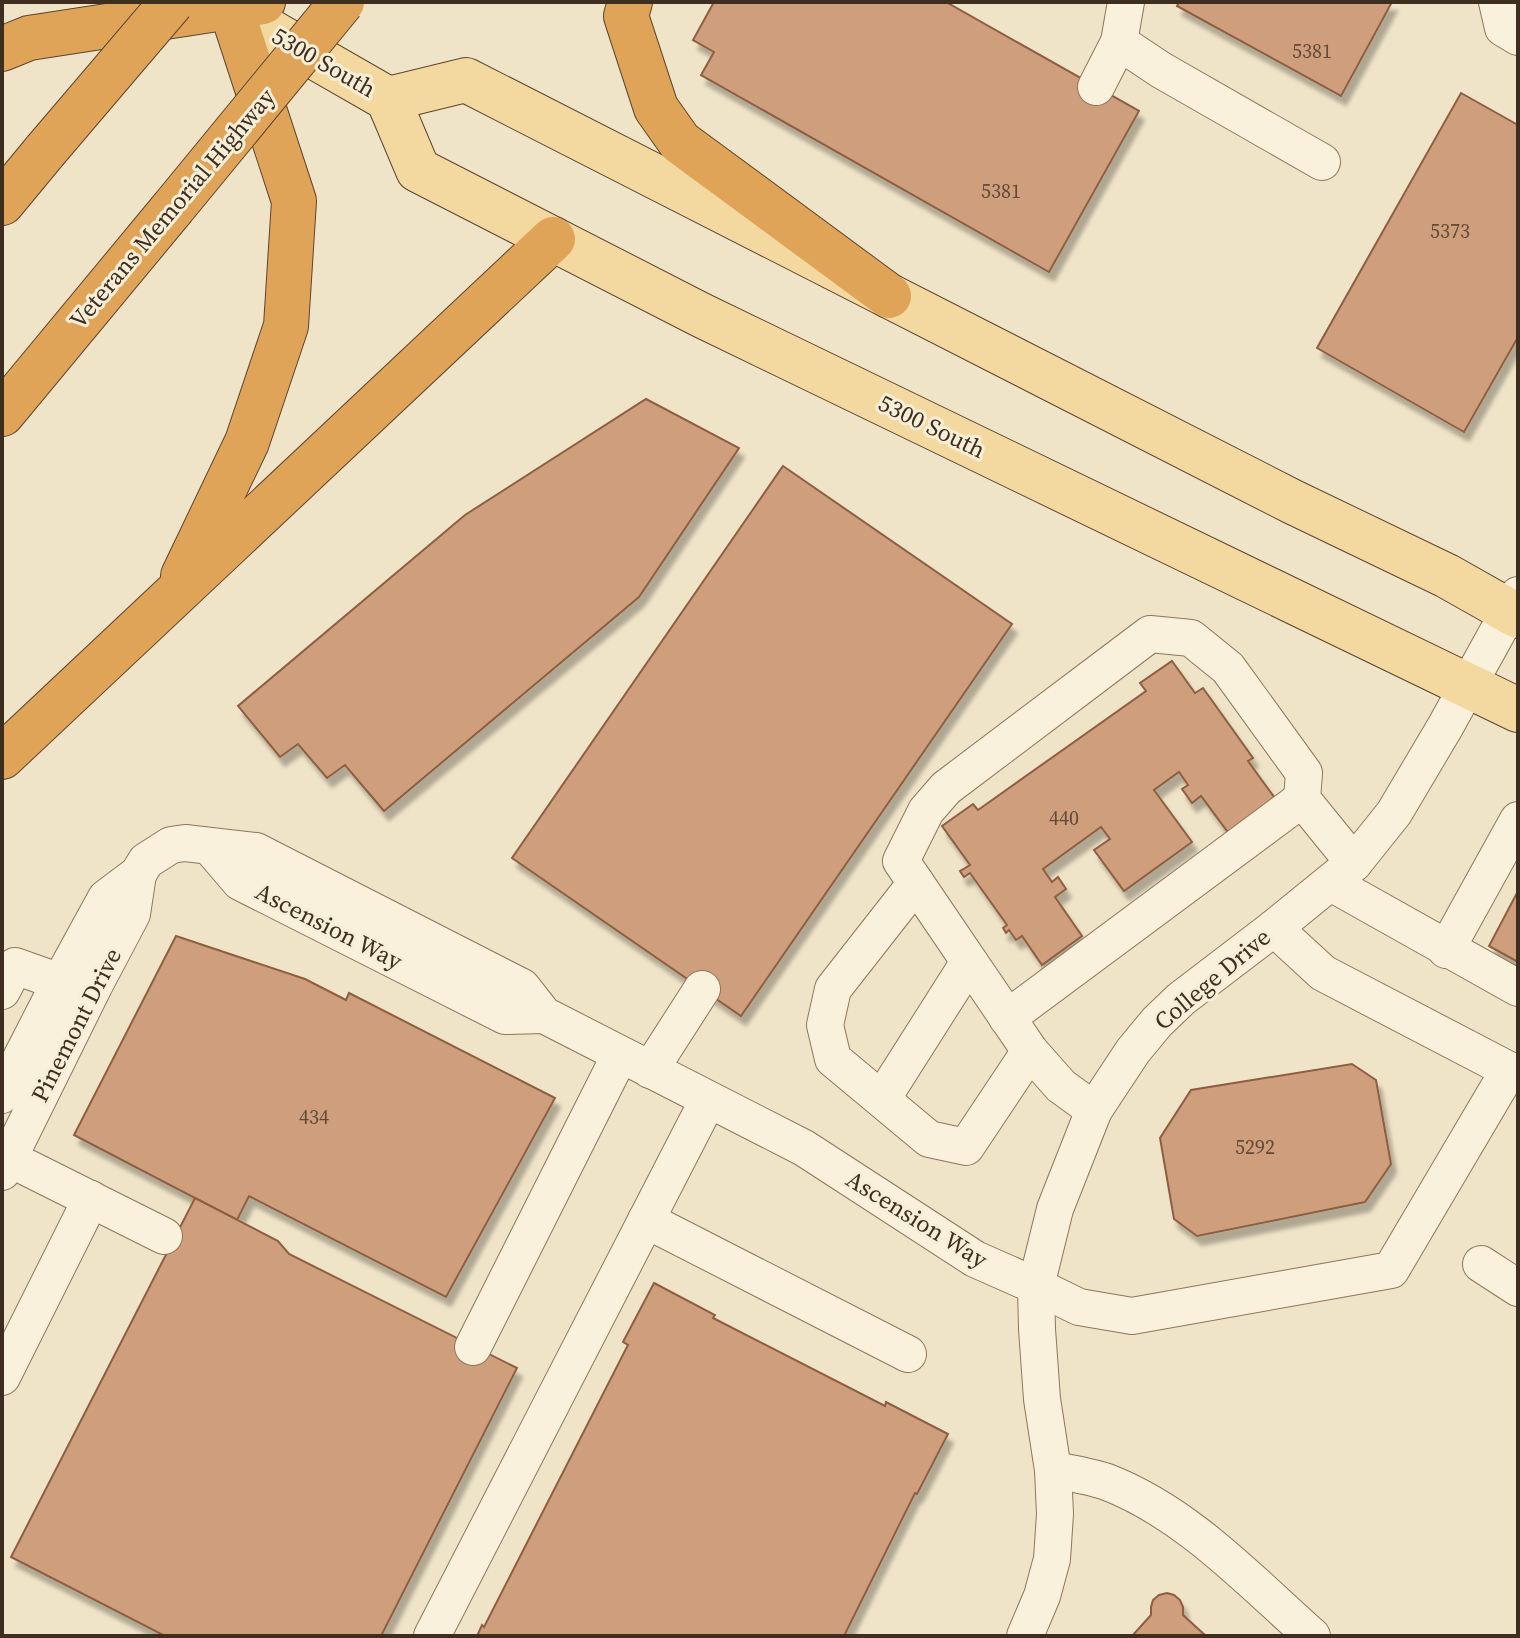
<svg xmlns="http://www.w3.org/2000/svg" width="1520" height="1638" font-family="'Source Serif 4',serif">
  <defs>
    <filter id="shadow"><feDropShadow dx="5" dy="9" stdDeviation="2" flood-color="#0004"/></filter>
  </defs>
  <rect width="100%" height="100%" fill="#f0e4c8"/>
  <!-- building -->
  <g fill="#cf9f7d" stroke="#8d5f41" stroke-width="2" filter="url(#shadow)">
    <polygon points="714,2 946,2 1139,111 1049,272 701,75 714,52 693,40"/>
    <polygon points="1179,2 1392,2 1341,96 1177,6"/>
    <polygon points="1461,93 1518,125 1518,337 1464,432 1317,348"/>
    <polygon points="646,399 739,448 639,597 384,811 345,765 327,778 298,744 280,757 238,706 465,515"/>
    <polygon points="783,466 1012,624 741,1016 512,858"/>
    <polygon points="1172,661 1195,693 1203,688 1253,758 1248,761 1277,801 1230,835 1201,796 1192,803 1182,789 1188,785 1179,772 1154,790 1192,842 1124,891 1094,850 1110,839 1101,827 1043,869 1052,882 1058,877 1066,889 1055,897 1082,936 1042,965 1022,936 1016,940 1009,930 1006,933 1003,928 1007,925 970,873 964,877 960,871 970,865 942,826 973,804 978,810 1146,691 1140,683"/>
    <polygon points="1518,891 1518,962 1489,946"/>
    <polygon points="176,936 305,979 346,1000 349,993 555,1098 446,1297 249,1196 237,1220 74,1135"/>
    <polygon points="1352,1064 1376,1080 1391,1164 1365,1202 1197,1236 1174,1219 1160,1138 1191,1090"/>
    <polygon points="195,1198 278,1241 289,1254 517,1368 381,1636 165,1636 11,1557"/>
    <polygon points="654,1283 715,1315 713,1318 885,1406 886,1402 948,1434 917,1494 915,1493 844,1636 477,1636 482,1625 484,1627 628,1345 623,1342"/>
    <polygon points="1167,1593 1174,1595 1180,1600 1183,1607 1183,1615 1206,1636 1132,1636 1151,1615 1151,1607 1153,1600 1159,1595"/>
  </g>
  <g fill="none" stroke-linecap="round" stroke-linejoin="round">
    <!-- minor casing -->
    <g stroke="#8d765c" stroke-width="38">
      <g id="minor">
        <polyline points="1126,2 1119,42 1161,70 1322,162"/>
        <polyline points="1497,2 1503,28 1518,37"/>
        <polyline points="1096,87 1119,42"/>
        <polyline points="210,847 240,882 505,1016 544,1015"/>
        <polyline points="916,883 833,989 825,1025 833,1059 929,1139 966,1147 1030,1051"/>
        <polyline points="1331,883 1518,988"/>
        <polyline points="1446,950 1518,820"/>
        <polyline points="2,991 15,966 60,982"/>
        <polyline points="1007,1018 1302,799"/>
        <polyline points="650,1070 702,989"/>
        <polyline points="2,1095 60,982 106,898 138,874 146,861 171,845 185,843 256,851 522,987 544,1015 804,1148 975,1259 1036,1286 1079,1307 1132,1316 1391,1270 1509,1070 1323,973 1274,928"/>
        <polyline points="882,1099 969,962"/>
        <polyline points="1094,1110 1061,1086 1030,1051 901,861 926,811 946,788 1150,634 1191,638 1228,668 1304,773 1302,799 1354,863"/>
        <polyline points="2,1155 164,1236"/>
        <polyline points="2,1172 94,986 132,914 138,874"/>
        <polyline points="646,1220 908,1354"/>
        <polyline points="1481,1264 1518,1288"/>
        <polyline points="473,1347 620,1055"/>
        <polyline points="2,1377 91,1199"/>
        <path d="M1053 1470C1071 1473 1090 1476 1107 1482 1187 1513 1249 1580 1312 1636"/>
        <polyline points="432,1636 708,1100"/>
        <polyline points="1025,1636 1042,1596 1052,1559 1055,1514 1053,1470 1042,1399 1037,1329 1036,1286 1055,1209 1094,1110 1133,1051 1157,1022 1181,999 1274,928 1354,863 1394,813 1445,727 1518,595"/>
      </g>
    </g>
    <!-- major casing -->
    <g stroke="#5b4430" stroke-width="46">
      <g id="major">
        <polyline points="219,2 388,99 418,170 701,315 1518,710"/>
        <polyline points="388,99 466,80 1293,502 1447,576 1518,616"/>
      </g>
    </g>
    <!-- highway casing -->
    <g stroke="#5b4430" stroke-width="46">
      <g id="highway">
        <polyline points="630,2 626,16 656,108 680,142 889,296"/>
        <polyline points="2,49 29,38 263,2"/>
        <polyline points="2,203 45,151"/>
        <polyline points="2,414 172,209"/>
        <polyline points="183,576 247,442 286,326 294,201 229,2"/>
        <polyline points="2,757 553,239"/>
      </g>
    </g>
    <!-- minor -->
    <use href="#minor" stroke="#faf1dc" stroke-width="36"/>
    <!-- major -->
    <use href="#major" stroke="#f3d9a0" stroke-width="44"/>
    <!-- highway -->
    <use href="#highway" stroke="#e0a458" stroke-width="44"/>
    <!-- highway-bridge casing -->
    <g stroke="#5b4430" stroke-width="46" stroke-linecap="butt">
      <g id="highway-bridge">
        <polyline points="45,151 172,2"/>
        <polyline points="172,209 342,2"/>
      </g>
    </g>
    <!-- highway-bridge -->
    <use href="#highway-bridge" stroke="#e0a458" stroke-width="44"/>
  </g>
  <g text-anchor="middle" dominant-baseline="central" stroke-width="6" stroke-linejoin="round" paint-order="stroke">
    <!-- number labels -->
    <g font-size="20" fill="#624a37">
      <text x="1312" y="51">5381</text>
      <text x="1001" y="191">5381</text>
      <text x="1450" y="231">5373</text>
      <text x="1064" y="818">440</text>
      <text x="314" y="1117">434</text>
      <text x="1255" y="1147">5292</text>
    </g>
    <!-- street labels -->
    <g font-size="24" fill="#3d2e20" stroke="#f7eed8">
      <text transform="translate(324 62) rotate(30)">5300 South</text>
      <text transform="translate(172 208) rotate(-50)">Veterans Memorial Highway</text>
      <text transform="translate(932 426) rotate(26)">5300 South</text>
      <text transform="translate(329 926) rotate(27)">Ascension Way</text>
      <text transform="translate(1212 979) rotate(-40)">College Drive</text>
      <text transform="translate(76 1025) rotate(-63)">Pinemont Drive</text>
      <text transform="translate(917 1219) rotate(32)">Ascension Way</text>
    </g>
  </g>
  <!-- border -->
  <rect width="1520" height="1638" fill="none" stroke="#3d2e20" stroke-width="8"/>
</svg>
